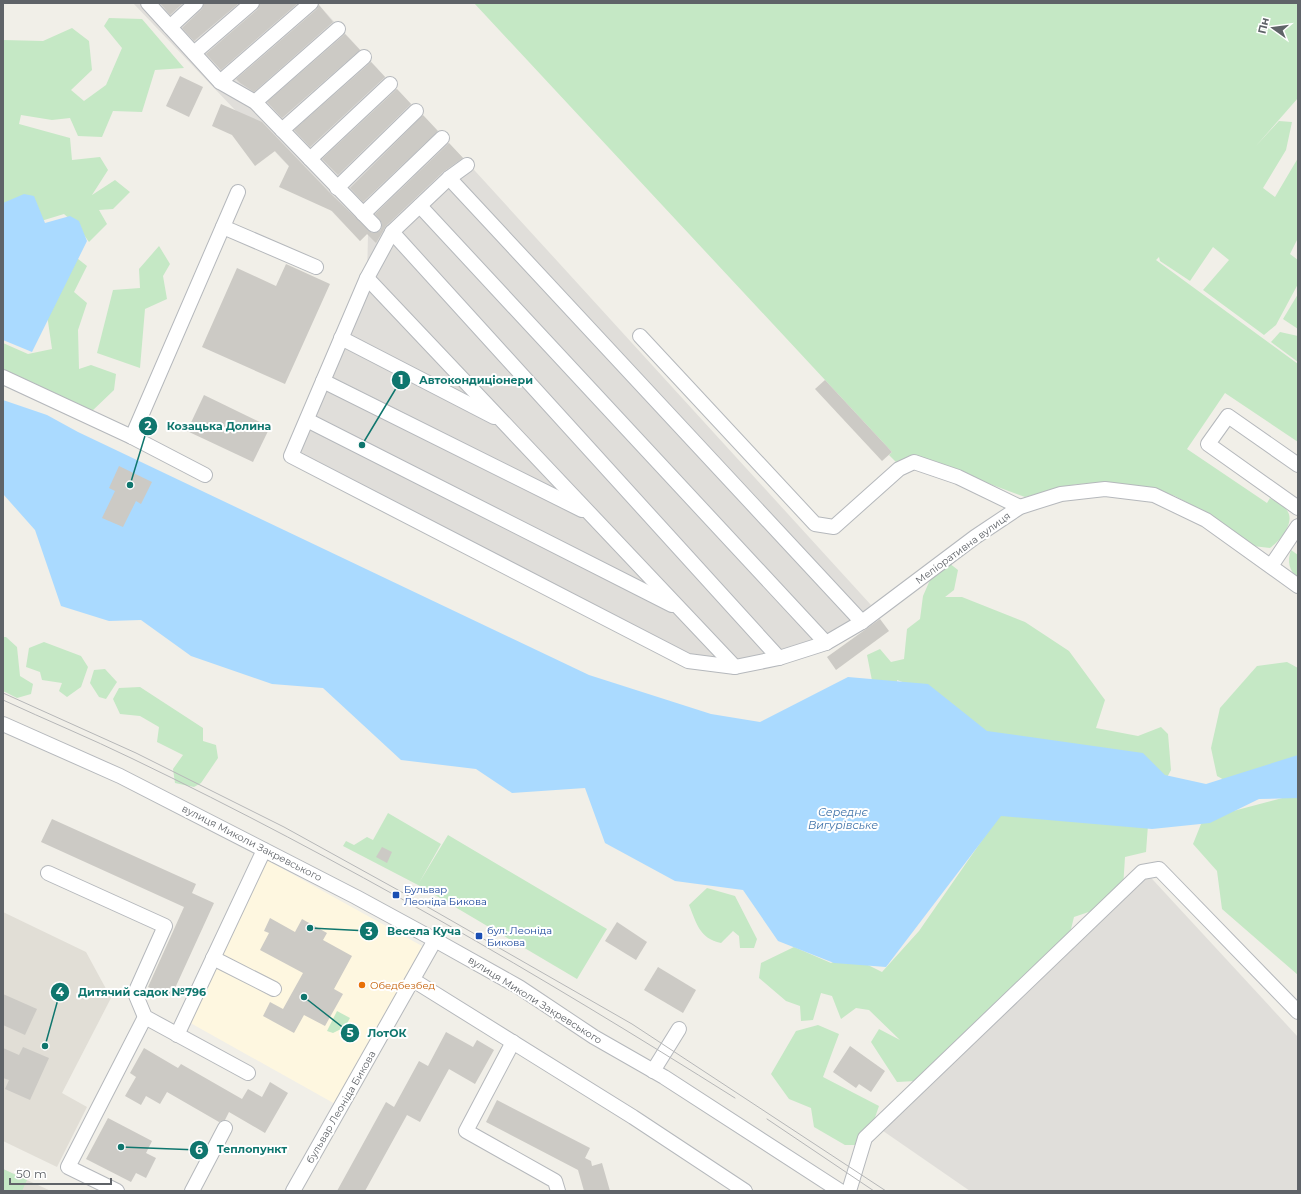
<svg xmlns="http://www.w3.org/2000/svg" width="1301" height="1194" font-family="Montserrat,sans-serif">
  <rect width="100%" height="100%" fill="#f1efe8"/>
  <!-- commercial -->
  <polygon fill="#fef7e0" points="256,854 422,946 337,1105 178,1016"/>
  <!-- industrial -->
  <g fill="#e0deda">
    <polygon points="133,3 317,3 388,80 465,160 871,605 826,643 735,667 688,661 291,456 367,278 368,235 369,232 360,241"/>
    <polygon points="1142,868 1298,1037 1298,1191 970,1191 873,1124"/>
  </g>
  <!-- education -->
  <g fill="#e1ded6">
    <polygon points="3,912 86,952 111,998 62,1093 87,1107 57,1167 3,1141"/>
    <polygon points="3,1169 51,1191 3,1191"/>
  </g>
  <!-- green -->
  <g fill="#c5e8c5">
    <path d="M474 3H1298V98L1255 147 1279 121 1292 122 1286 150 1263 188 1275 197 1298 158V238L1290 254 1298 260V284L1276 325 1264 335 1203 290 1229 260 1213 247 1190 281 1160 261 1159 257 1156 260 1298 364V442L1225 393 1187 449 1267 503 1270 498C1274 501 1282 504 1286 509 1297 521 1280 541 1270 548L1253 546 1209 515 1175 496 1153 489 1118 483 1077 484 1025 497 920 458 896 462 889 455 892 452Z"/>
    <polygon points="109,18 142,19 184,68 155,70 142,112 113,111 102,137 78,136 70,118 52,120 21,115 19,124 70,138 72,160 100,157 108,170 92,195 115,180 130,192 113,209 99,210 107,224 89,242 77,225 64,214 41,221 3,207 3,40 43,41 72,28 89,41 92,70 71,90 84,101 106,85 122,48 104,26"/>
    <polygon points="159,246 170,264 163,276 167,299 145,309 140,368 97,353 113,290 140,288 139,269"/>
    <polygon points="73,255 87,266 74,292 87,303 78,330 79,369 91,365 116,374 114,390 91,412 63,397 43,394 25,379 3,371 3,343 28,354 52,349 46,308"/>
    <polygon points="1298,294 1298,329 1283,319"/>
    <polygon points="1280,332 1298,336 1298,362 1271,342"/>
    <path d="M1291 550 1298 555V579C1289 570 1287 562 1291 550Z"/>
    <polygon points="949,563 958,570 954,590 945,597 962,597 1025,622 1069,651 1105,700 1096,728 1138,736 1161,727 1168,734 1171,770 1164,783 1025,761 916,687 897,680 899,698 875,696 867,655 880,649 891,662 904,659 907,629 920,619 923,596 933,573"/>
    <polygon points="3,637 6,637 17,647 20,676 33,684 31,694 17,698 3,691"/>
    <polygon points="44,642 81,656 88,667 81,687 67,697 59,691 62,683 42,680 40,672 26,667 29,648"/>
    <polygon points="1287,662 1298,668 1298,761 1226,781 1217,776 1211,748 1220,708 1257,666"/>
    <polygon points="105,669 117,682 106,699 99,697 90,683 94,670"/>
    <polygon points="140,687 203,728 203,741 216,745 218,758 201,783 194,787 175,783 173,769 183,755 157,742 159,727 140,716 120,714 113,699 119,688"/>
    <polygon points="1298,794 1298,975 1222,909 1217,871 1193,844 1203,819"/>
    <polygon points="388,813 441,844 419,883 448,835 607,929 577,979 418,885 343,846 346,841 354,845 367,837 373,840"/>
    <polygon points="1001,813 1148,825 1146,852 1125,857 1123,888 1106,906 1074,917 1068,941 916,1081 897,1082 871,1042 879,1029 900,1040 869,1010 856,1008 841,1019 832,996 821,993 813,1020 801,1021 800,1006 786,1001 759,978 761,963 794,947 831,963 848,955 882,972 919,931"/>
    <path d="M707 888 735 896 757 939 754 948H740L739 936 733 931 721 943C699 938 697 924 689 905Z"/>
    <polygon points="337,1011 350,1018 345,1027 333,1033 327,1031"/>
    <polygon points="818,1025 839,1034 823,1077 879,1106 872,1126 855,1145 845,1145 814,1127 811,1108 789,1099 771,1074 796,1031"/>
    <polygon points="3,1169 27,1180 22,1191 3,1191"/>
  </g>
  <!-- water -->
  <g fill="#aadaff">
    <polygon points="24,194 34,196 45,223 70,216 79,221 87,241 32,352 3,340 3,203"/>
    <polygon points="3,400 47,415 78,432 589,675 711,714 760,722 848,677 928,684 987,731 1143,753 1165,775 1206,784 1298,755 1298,798 1259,799 1210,823 1152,829 1001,816 886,967 834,963 778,941 743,890 675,881 605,843 585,788 512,793 476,769 401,760 323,688 272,684 191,656 141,620 109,621 61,606 35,530 3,494"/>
  </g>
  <!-- building -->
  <g fill="#cccac5">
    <polygon points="160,3 183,3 170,15"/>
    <polygon points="204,3 239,3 194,41 182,28 202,9"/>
    <polygon points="260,3 298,3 221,70 206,54 258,9"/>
    <polygon points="319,5 333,22 254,92 240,83 236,79 317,9"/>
    <polygon points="345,34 360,50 282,118 267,102"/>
    <polygon points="371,62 385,77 310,147 294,130"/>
    <polygon points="180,76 203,87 189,117 166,106"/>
    <polygon points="397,89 411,104 338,175 322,159"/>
    <polygon points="221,104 262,122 331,194 372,233 380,231 382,227 382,223 375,214 449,143 463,158 443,172 386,226 376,243 367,234 360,241 332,211 279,187 289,166 275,151 255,166 232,135 212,126"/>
    <polygon points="423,115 438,131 363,202 350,188"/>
    <polygon points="286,264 330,284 285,384 202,347 237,268 276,286"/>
    <polygon points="825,380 892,452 882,461 815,389"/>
    <polygon points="204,395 270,427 253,462 187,431"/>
    <polygon points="119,466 152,482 141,504 136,501 123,527 102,518 115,491 109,488"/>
    <polygon points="880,619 889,631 836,670 827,657"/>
    <polygon points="52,819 196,884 192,893 214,903 171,997 148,987 184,907 41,842"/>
    <polygon points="382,847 392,852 387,863 376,857"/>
    <polygon points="270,918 295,932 302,919 327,933 323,940 352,956 334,989 343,994 325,1026 304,1015 294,1033 263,1016 270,1002 283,1009 303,973 260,950 269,933 264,931"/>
    <polygon points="617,922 647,942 636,960 605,941"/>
    <polygon points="658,967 696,990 683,1013 644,990"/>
    <polygon points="3,994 37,1009 25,1035 3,1025"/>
    <polygon points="446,1032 473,1047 477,1040 494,1050 475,1084 449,1069 420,1122 407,1115 365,1191 337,1191 386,1102 394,1107 419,1061 428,1066"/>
    <polygon points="850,1046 885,1071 871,1092 859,1084 856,1088 833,1072"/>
    <polygon points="23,1047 49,1058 30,1100 5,1089 9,1080 3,1078 3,1048 19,1055"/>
    <polygon points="144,1048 178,1068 181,1064 242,1099 248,1089 262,1097 270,1082 288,1093 265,1133 229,1112 225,1120 219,1122 167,1092 160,1104 146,1096 141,1105 125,1096 136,1077 130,1073"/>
    <polygon points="497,1100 590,1148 585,1158 591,1161 592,1166 602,1163 610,1191 584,1191 578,1170 486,1122"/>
    <polygon points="108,1118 152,1141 146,1153 156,1158 146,1178 136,1173 131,1182 86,1159"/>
  </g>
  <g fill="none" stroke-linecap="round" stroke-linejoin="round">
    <!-- minor casing -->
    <g stroke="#b5b8bc" stroke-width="16">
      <g id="minor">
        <polyline points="148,3 220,82 255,102 374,225"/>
        <polyline points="170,27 196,3"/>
        <polyline points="194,53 252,3"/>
        <polyline points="220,82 311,3"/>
        <polyline points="255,102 338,29"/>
        <polyline points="282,130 364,57"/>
        <polyline points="310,159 390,84"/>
        <polyline points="467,165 449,178 392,232 367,278 291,456 688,661 735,667 779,658 826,643 862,622 975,537 1020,507 1061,494 1105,489 1154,495 1206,520 1298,586"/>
        <polyline points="449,178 862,622"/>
        <polyline points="337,188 416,111"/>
        <polyline points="420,206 826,643"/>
        <polyline points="363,214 442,138"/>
        <polyline points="223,227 316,267"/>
        <polyline points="392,232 779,658"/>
        <polyline points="367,278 735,667"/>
        <polyline points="640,336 815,524 834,527 899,469 914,462 958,477 1020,507"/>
        <polyline points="341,338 494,417"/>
        <polyline points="3,377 132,437 205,475"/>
        <polyline points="323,381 582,510"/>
        <polyline points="307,420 672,605"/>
        <polyline points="132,437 238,192"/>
        <polyline points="1298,465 1228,416 1208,444 1298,508"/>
        <polyline points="1271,566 1298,526"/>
        <polyline points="3,724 120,776 356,897 435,940 519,987 594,1037 664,1077 840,1191"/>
        <polyline points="48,873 165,926 135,993 145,1017 248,1073"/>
        <polyline points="213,958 274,989"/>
        <polyline points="413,980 633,1117 745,1191"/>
        <polyline points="177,1035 264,850"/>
        <polyline points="513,1042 466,1131 555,1181 558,1191"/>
        <polyline points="653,1071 679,1029"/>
        <polyline points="117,1191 68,1167 145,1017"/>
        <polyline points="192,1191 225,1128"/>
        <polyline points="293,1191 435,940"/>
        <polyline points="849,1191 865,1138 1142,872 1159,869 1298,1012"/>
      </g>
    </g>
    <!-- minor -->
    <use href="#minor" stroke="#fff" stroke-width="14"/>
    <!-- tram -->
    <g stroke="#b6b7b8" stroke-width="1">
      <polyline points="3,693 136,753 284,827 398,890 632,1024 886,1191"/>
      <path d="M3 700C46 720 90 738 133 759 341 859 540 975 735 1098"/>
      <polyline points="767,1119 874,1191"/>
    </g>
  </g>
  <!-- markers -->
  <g fill="#1a4fb4" stroke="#fff" stroke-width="1.5">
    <rect x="392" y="891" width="8" height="8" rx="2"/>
    <rect x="475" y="932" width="8" height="8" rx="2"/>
  </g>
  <circle fill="#e8710a" stroke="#fff" stroke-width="1.5" cx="362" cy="985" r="4"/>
  <g text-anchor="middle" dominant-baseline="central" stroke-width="4" stroke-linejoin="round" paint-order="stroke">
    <!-- street labels -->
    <g font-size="10" fill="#5f6368" stroke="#fff">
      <text transform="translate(963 548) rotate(-36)">Меліоративна вулиця</text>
      <text transform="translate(252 843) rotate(27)">вулиця Миколи Закревського</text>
      <text transform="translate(535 1000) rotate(32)">вулиця Миколи Закревського</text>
      <text transform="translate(341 1107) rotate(-60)">бульвар Леоніда Бикова</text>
    </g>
    <!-- transit labels -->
    <g font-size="10" fill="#164399" stroke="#fff" text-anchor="start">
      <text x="404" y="889">Бульвар<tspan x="404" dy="12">Леоніда Бикова</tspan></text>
      <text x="487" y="930">бул. Леоніда<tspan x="487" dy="12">Бикова</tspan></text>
    </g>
    <!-- food labels -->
    <g font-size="10" fill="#c56008" stroke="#fff" text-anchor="start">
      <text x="370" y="985">Обедбезбед</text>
    </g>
    <!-- water labels -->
    <g font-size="11" font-style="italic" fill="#4174aa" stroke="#fff">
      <text x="843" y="812">Середнє<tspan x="843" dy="13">Вигурівське</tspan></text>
    </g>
  </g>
  <!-- callouts -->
  <path fill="none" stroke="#0f766e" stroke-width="1.5" d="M362 445L401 380M130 485L148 426M310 928L369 931M45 1046L60 992M304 997L350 1033M121 1147L199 1150"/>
  <g fill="#0f766e" stroke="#fff" stroke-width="1.5">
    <circle cx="362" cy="445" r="4"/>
    <circle cx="130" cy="485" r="4"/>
    <circle cx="310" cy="928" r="4"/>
    <circle cx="45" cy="1046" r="4"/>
    <circle cx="304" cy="997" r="4"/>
    <circle cx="121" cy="1147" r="4"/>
    <circle cx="401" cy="380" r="10"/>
    <circle cx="148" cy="426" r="10"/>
    <circle cx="369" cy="931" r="10"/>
    <circle cx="60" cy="992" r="10"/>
    <circle cx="350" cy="1033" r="10"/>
    <circle cx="199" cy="1150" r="10"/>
  </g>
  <g font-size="12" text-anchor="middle" font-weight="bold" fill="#fff">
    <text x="401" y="384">1</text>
    <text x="148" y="430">2</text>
    <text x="369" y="936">3</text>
    <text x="60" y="996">4</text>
    <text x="350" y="1037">5</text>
    <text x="199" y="1154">6</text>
  </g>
  <g font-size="11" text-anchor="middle" font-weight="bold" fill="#0f766e" stroke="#fff" stroke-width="4" stroke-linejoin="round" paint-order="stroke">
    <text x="476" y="384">Автокондиціонери</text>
    <text x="219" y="430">Козацька Долина</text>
    <text x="424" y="935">Весела Куча</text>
    <text x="142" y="996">Дитячий садок №796</text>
    <text x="387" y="1037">ЛотОК</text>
    <text x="252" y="1153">Теплопункт</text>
  </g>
  <!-- border -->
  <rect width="1301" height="1194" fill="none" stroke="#5f6368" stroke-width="8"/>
  <!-- north arrow -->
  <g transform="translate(1273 28) rotate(284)" stroke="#ffffff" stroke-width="3" paint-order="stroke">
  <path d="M0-3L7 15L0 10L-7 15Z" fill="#5f6368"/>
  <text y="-6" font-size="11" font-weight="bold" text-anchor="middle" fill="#5f6368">Пн</text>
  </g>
  <!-- scale -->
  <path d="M10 1178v6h101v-6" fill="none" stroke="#5f6368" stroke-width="2"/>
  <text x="16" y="1178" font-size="12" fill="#5f6368" stroke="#ffffff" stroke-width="3" paint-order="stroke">50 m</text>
</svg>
